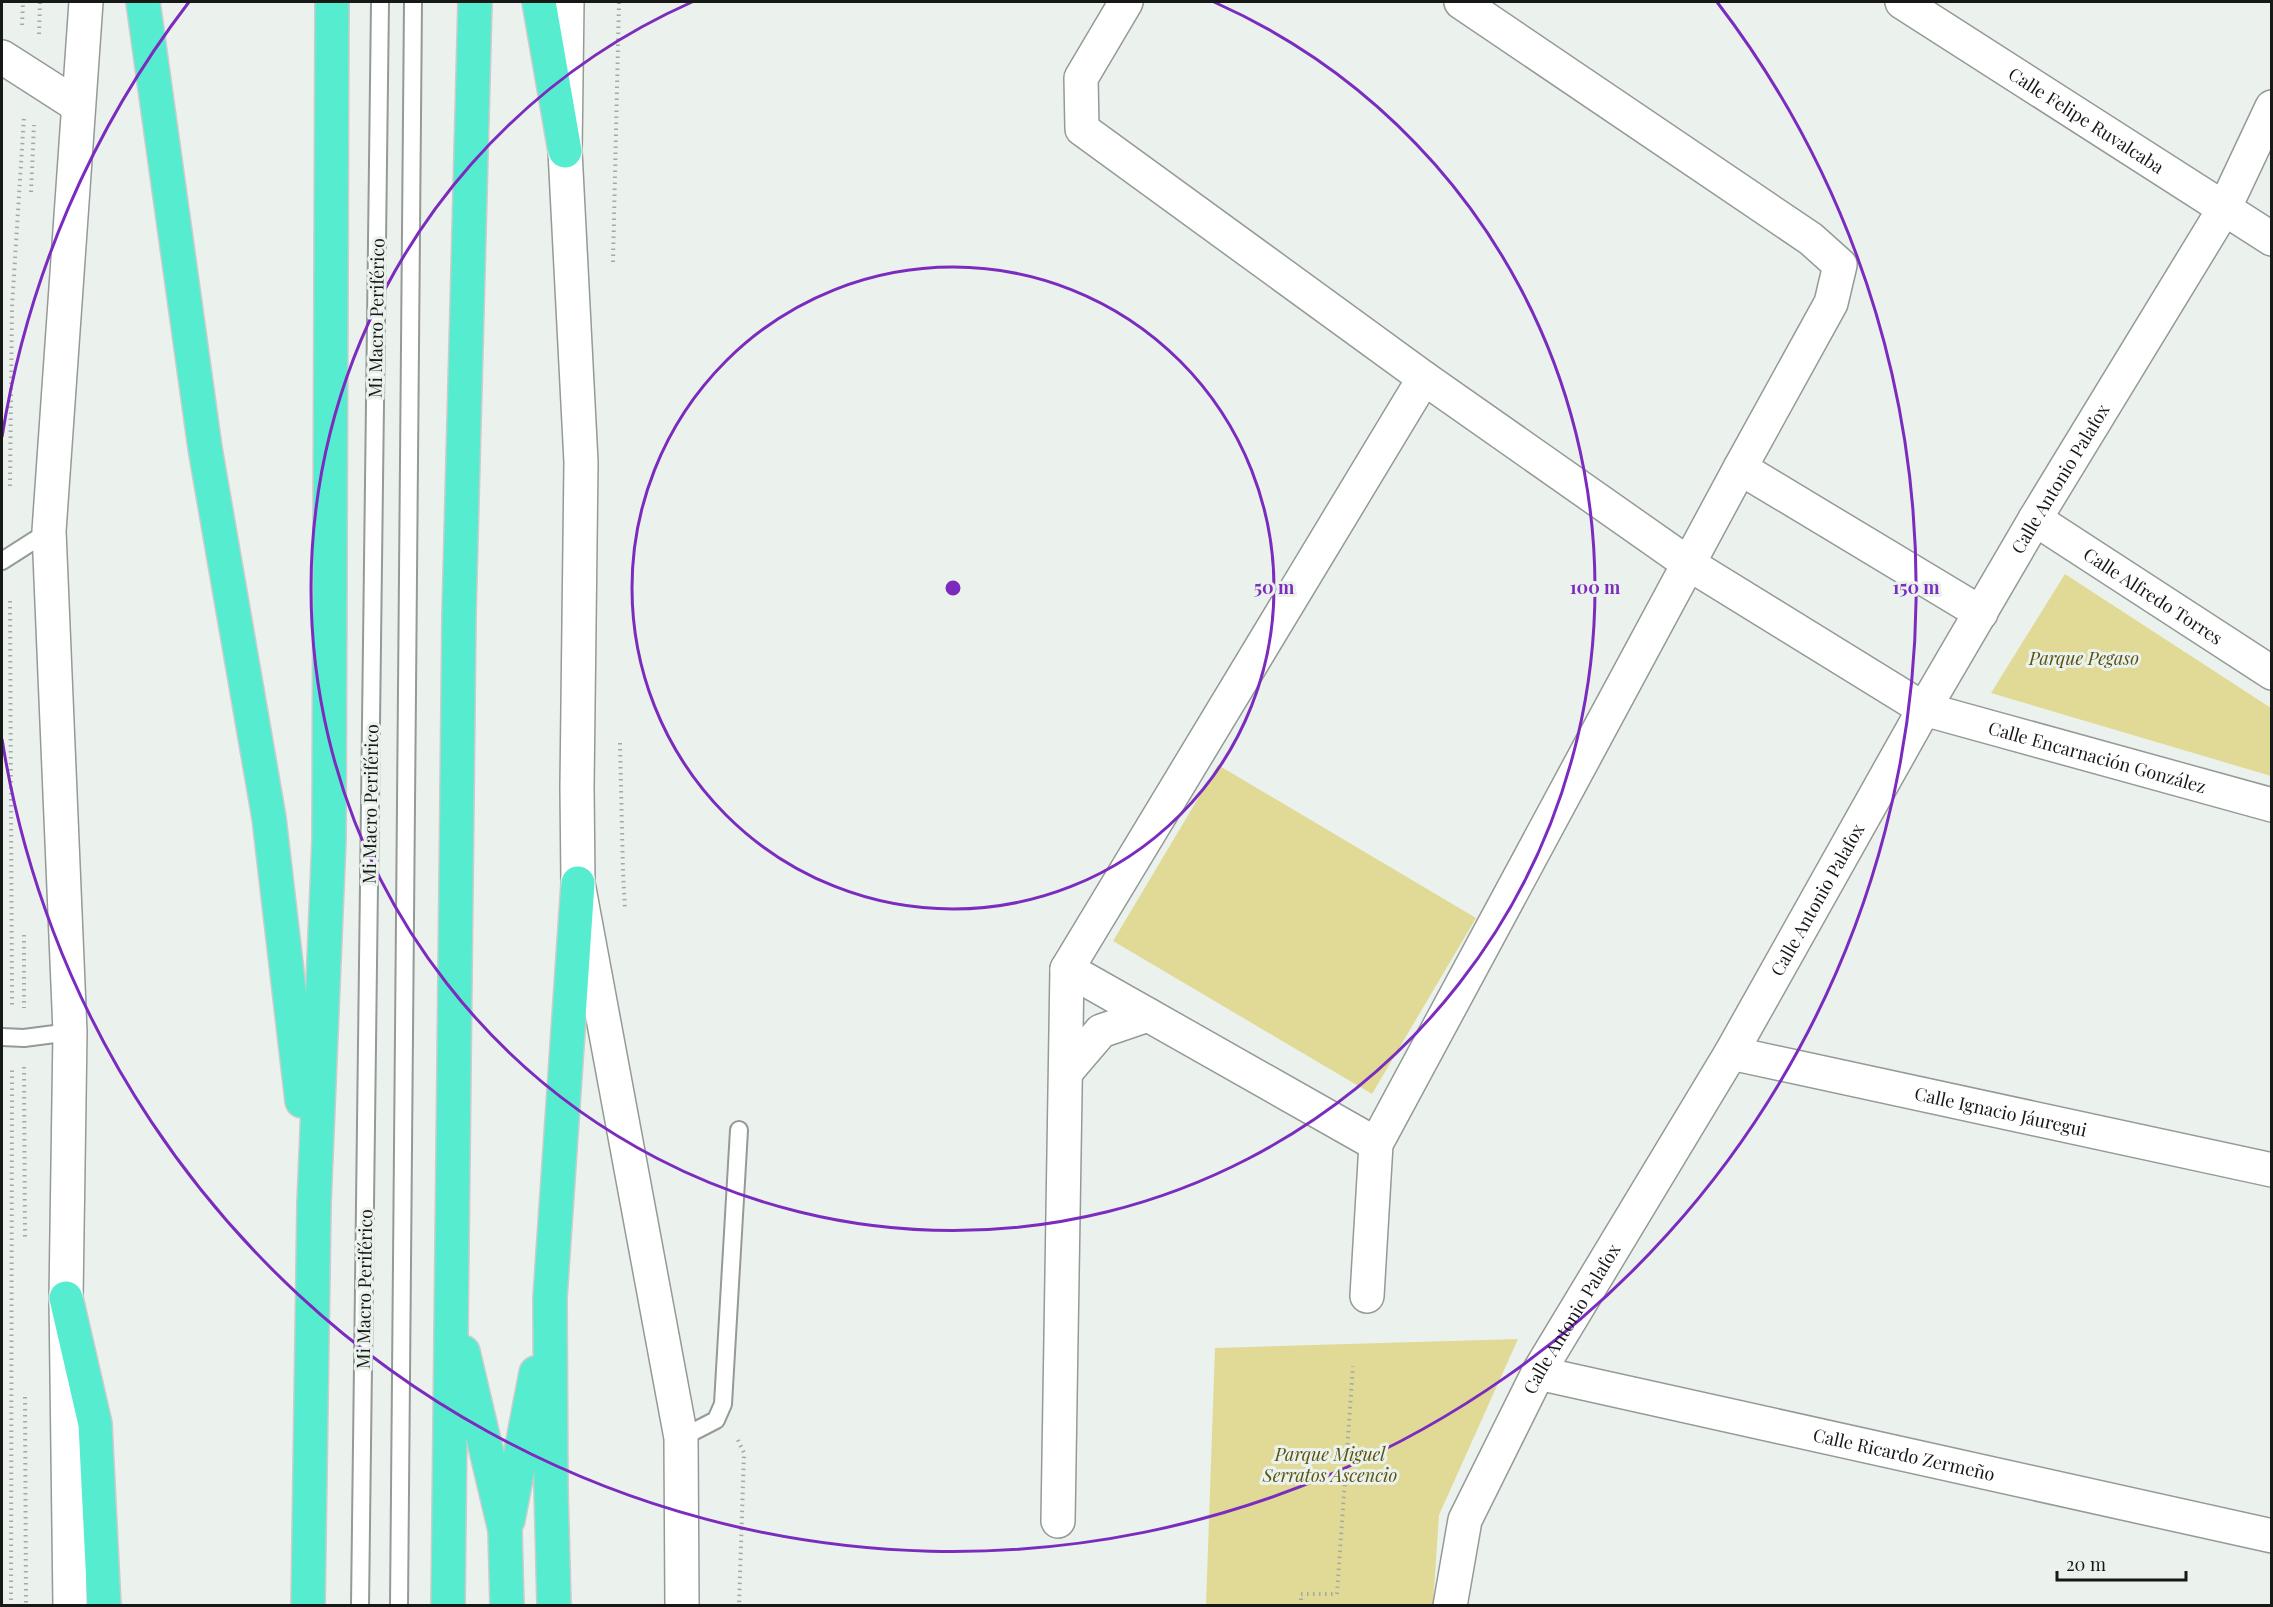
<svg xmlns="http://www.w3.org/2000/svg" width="2273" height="1607" font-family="'Playfair Display',serif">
  <rect width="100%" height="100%" fill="#ebf2ed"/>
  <!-- green -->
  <g fill="#e1da96">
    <polygon points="2065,574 2271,708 2271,776 1991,693"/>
    <polygon points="1218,765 1476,918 1372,1094 1113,941"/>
    <polygon points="1518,1339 1439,1515 1433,1605 1206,1605 1215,1348"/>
  </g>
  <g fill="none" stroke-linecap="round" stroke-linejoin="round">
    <!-- lane casing -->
    <g stroke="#949a95" stroke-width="20">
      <g id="lane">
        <polyline points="2,561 49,531"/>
        <polyline points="2,1037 24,1038 70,1032"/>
        <polyline points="681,1438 716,1420 723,1404 739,1130"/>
        <polyline points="360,1606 380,2"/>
        <polyline points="399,1606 413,2"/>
      </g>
    </g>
    <!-- street casing -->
    <g stroke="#949a95" stroke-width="36">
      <g id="street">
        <polyline points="567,2 565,151 581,462 577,787 578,883 681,1438 682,1606"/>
        <path id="s1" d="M1126 2 1081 78 1082 129 1424 378 1689 564 1924 709 2272 805"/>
        <path id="s2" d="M1902 2 2272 239"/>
        <polyline points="1740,468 1981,613"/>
        <path id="s3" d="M2035 519 2272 673"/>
        <polyline points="1067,969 1376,1144"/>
        <path id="s4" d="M1731 1053 2272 1170"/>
        <polyline points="1066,1072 1101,1031 1148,1015"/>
        <polyline points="1367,1296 1376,1144 1740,468 1831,303 1840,265 1811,239 1461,2"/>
        <path id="s5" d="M1538 1373 2272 1536"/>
        <polyline points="1058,1521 1067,969 1424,378"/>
        <polyline points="70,1606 66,1298 70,1032 49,531 86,2"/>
        <path id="s6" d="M1450 1606 1465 1520 1538 1373 1731 1053 1924 709 2035 519 2224 209 2272 107"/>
      </g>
    </g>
    <!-- secondary casing -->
    <g stroke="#949a95" stroke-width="36">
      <polyline id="secondary" points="2,57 77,105"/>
    </g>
    <!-- highway casing -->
    <g stroke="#ccc" stroke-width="36">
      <g id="highway">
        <polyline points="143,2 205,448 269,818 302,1101"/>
        <polyline points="539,2 565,151"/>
        <polyline points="66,1298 95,1424 104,1606"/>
        <polyline points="463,1352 505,1530 507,1606"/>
        <polyline points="508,1520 536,1373"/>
        <polyline points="308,1606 314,1204 329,839 332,2"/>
        <polyline points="448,1606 459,614 475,2"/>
        <polyline points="554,1606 551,1487 550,1298 578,883"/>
      </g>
    </g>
    <!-- path -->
    <g stroke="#a4a9a5" stroke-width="4" stroke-dasharray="1.5 4.5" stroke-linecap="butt">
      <polyline points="22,25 23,2"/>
      <polyline points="39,34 40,2"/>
      <polyline points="31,192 34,125"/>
      <polyline points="613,262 619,2"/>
      <polyline points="10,486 12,307 24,116"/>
      <polyline points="10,601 12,1008"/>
      <polyline points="620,743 623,873 625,909"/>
      <polyline points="24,935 24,1008"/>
      <polyline points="24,1067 25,1239"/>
      <polyline points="25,1397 26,1606"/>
      <polyline points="738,1440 744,1453 739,1606"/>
      <polyline points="11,1606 12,1066"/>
      <polyline points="1301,1606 1301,1594 1337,1594 1353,1366"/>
    </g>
    <!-- lane -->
    <use href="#lane" stroke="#fff" stroke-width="16"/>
    <!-- street -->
    <use href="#street" stroke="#fff" stroke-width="33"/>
    <!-- secondary -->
    <use href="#secondary" stroke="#fff" stroke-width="33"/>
    <!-- highway -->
    <use href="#highway" stroke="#56ecd0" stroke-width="33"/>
  </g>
  <!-- distance rings -->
  <g fill="none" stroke="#7b2cbf" stroke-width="3">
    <circle cx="953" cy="588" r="321"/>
    <path d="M1214 2A642 642 0 1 1 692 2"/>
    <path d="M2 437A963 963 0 0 1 189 2M1717 2A963 963 0 1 1 2 739"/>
  </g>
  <g text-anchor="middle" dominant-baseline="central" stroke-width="6" stroke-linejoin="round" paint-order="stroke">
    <!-- street labels -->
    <g font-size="18" fill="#171917" stroke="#ebf2ed">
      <text stroke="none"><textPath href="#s2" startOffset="219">Calle Felipe Ruvalcaba</textPath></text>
      <text transform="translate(376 318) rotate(-89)">Mi Macro Periférico</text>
      <text stroke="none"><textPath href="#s6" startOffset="1287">Calle Antonio Palafox</textPath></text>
      <text stroke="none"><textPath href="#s3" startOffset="141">Calle Alfredo Torres</textPath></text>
      <text stroke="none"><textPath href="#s1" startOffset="1342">Calle Encarnación González</textPath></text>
      <text transform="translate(370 804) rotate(-89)">Mi Macro Periférico</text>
      <text stroke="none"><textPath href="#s6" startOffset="801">Calle Antonio Palafox</textPath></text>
      <text stroke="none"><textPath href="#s4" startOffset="276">Calle Ignacio Jáuregui</textPath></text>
      <text transform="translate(364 1289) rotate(-89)">Mi Macro Periférico</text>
      <text stroke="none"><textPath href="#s6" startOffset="315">Calle Antonio Palafox</textPath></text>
      <text stroke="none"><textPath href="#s5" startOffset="375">Calle Ricardo Zermeño</textPath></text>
    </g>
    <!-- park labels -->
    <g font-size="18" font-style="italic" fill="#59530f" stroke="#ebf2ed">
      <text x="2084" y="658">Parque Pegaso</text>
      <text x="1330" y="1454">Parque Miguel<tspan x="1330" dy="21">Serratos Ascencio</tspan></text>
    </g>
  </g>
  <circle cx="953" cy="588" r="9" fill="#7b2cbf" stroke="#ebf2ed" stroke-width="3"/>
  <g font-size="18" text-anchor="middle" font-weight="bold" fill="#7b2cbf" stroke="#ebf2ed" stroke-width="6" stroke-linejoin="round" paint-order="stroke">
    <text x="1274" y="594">50 m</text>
    <text x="1595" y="594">100 m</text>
    <text x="1916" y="594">150 m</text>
  </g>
  <!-- border -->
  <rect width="2273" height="1607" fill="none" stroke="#171917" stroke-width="6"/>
  <!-- scale -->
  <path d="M2057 1571v9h129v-9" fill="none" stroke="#171917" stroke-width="3"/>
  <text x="2066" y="1571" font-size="18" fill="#171917" stroke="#ebf2ed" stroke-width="4.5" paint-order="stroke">20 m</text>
</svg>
